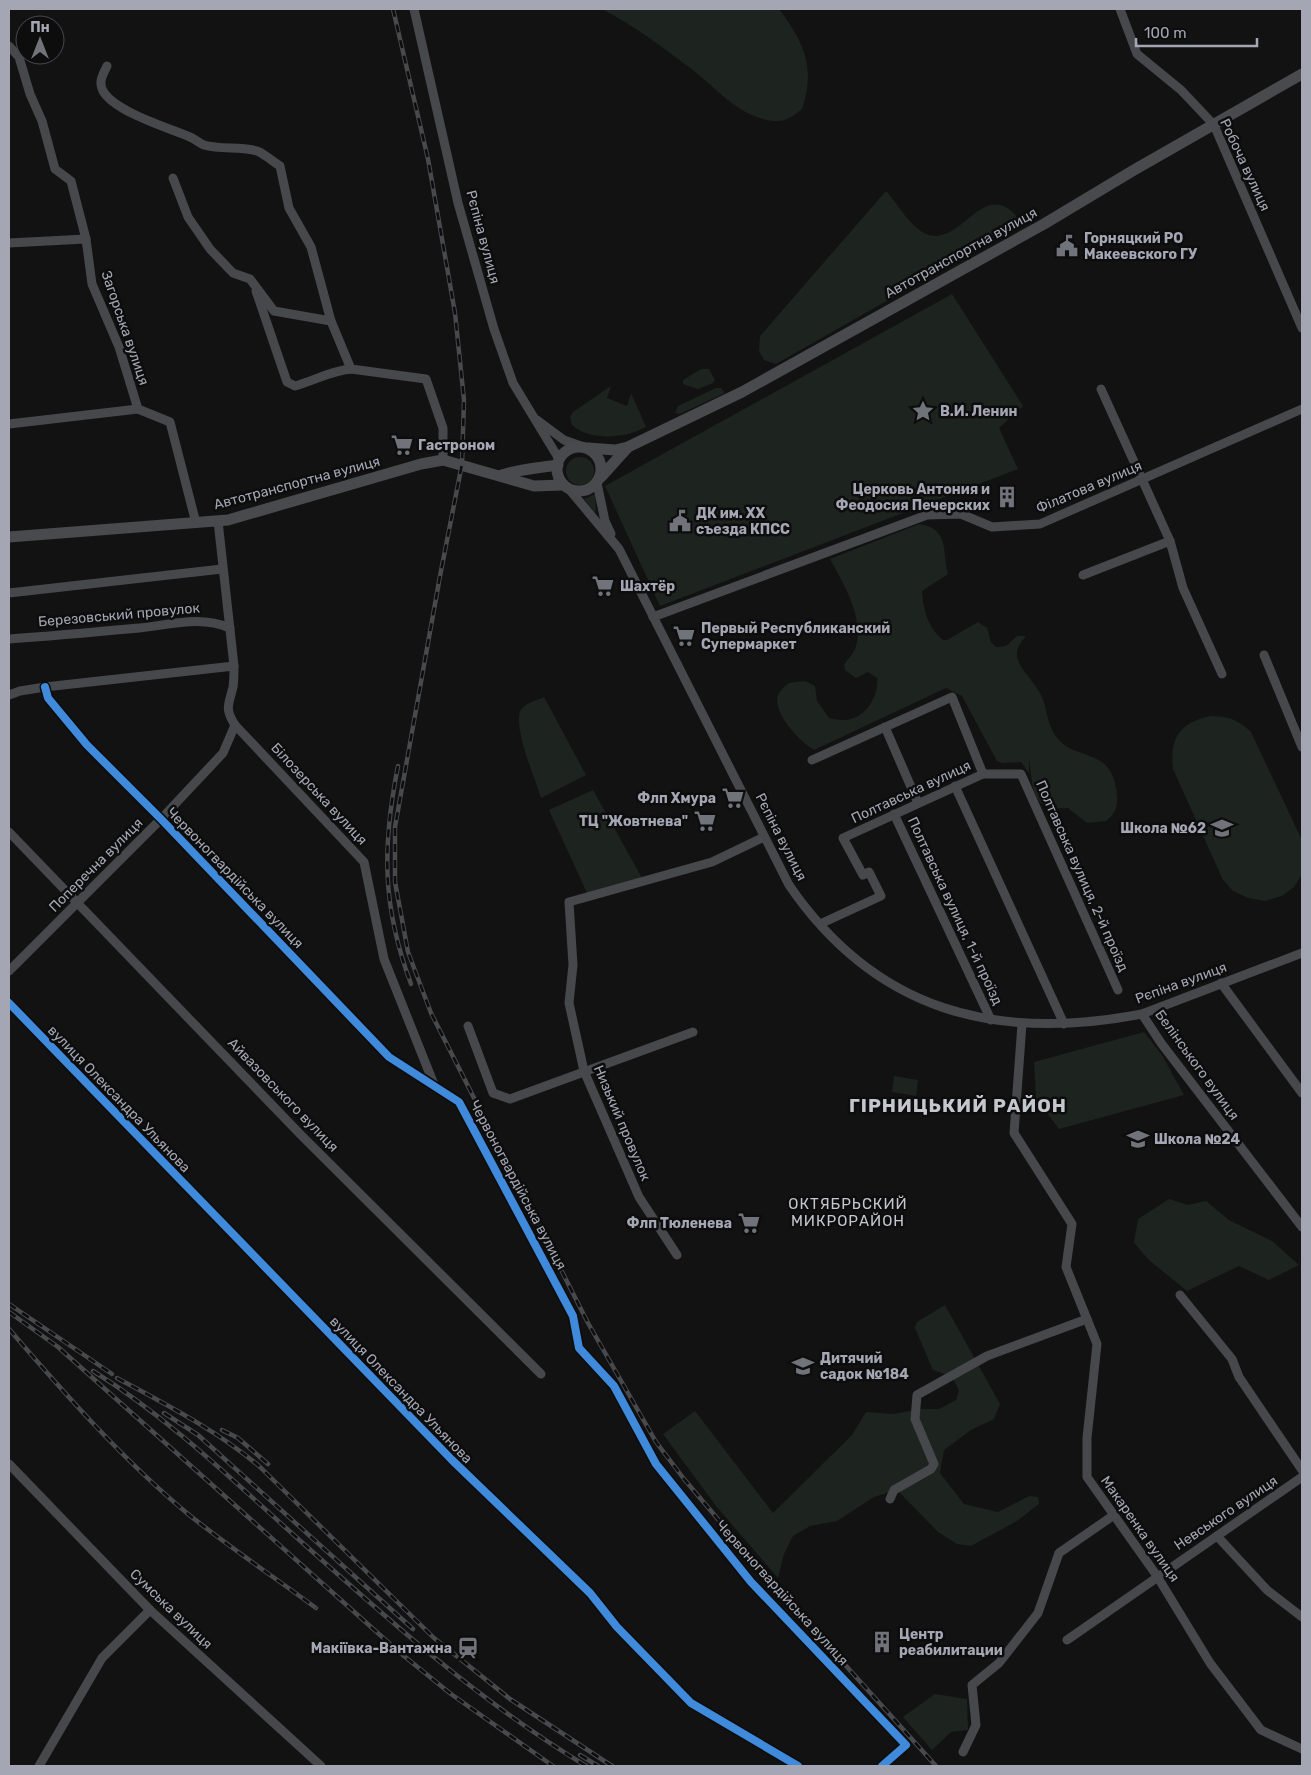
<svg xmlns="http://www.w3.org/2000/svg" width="1311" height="1775" font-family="Rubik,sans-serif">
  <rect width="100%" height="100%" fill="#121213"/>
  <!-- green -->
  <g fill="#1d231e">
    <path d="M602 9H779C804 42 816 68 802 109 793 116 786 122 774 121 741 118 718 90 694 71 665 49 635 26 602 9Z"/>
    <path d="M886 191C898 204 911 229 929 235 958 244 979 191 1007 208 1013 211 1017 216 1019 222L1011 230 776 364 764 360 759 351 760 336Z"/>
    <polygon points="952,294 1023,406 999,428 1018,469 660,606 605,486"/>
    <polygon points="701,369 709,369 715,380 713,383 698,389 683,384 683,380"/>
    <path d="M611 386 607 398 627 406 631 393 646 427C626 438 591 442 572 425L570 417 573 412Z"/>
    <polygon points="716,388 721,388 725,393 680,414 675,413 678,406"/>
    <circle cx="580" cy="471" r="14"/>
    <polygon points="595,494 596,511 594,512 584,499"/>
    <path d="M919 524C950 528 942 553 948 574L922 591C923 609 928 628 943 640H947L978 622 987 628 991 642 996 647 1006 646 1017 636H1026C1021 642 1016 648 1017 656 1018 667 1036 684 1041 695 1047 707 1047 724 1055 735 1074 764 1112 743 1117 795 1118 807 1115 814 1106 821L1087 823 1068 808C1030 811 1034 790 1029 760V773L1021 762 1002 763 997 761 962 696 946 688 814 750C800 742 772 713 778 695 780 691 785 686 789 683L805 681 815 686 817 701 829 718C834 719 839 720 844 720 865 719 879 697 877 678L868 672 856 678 845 670 844 665C847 660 853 654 855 649 866 620 843 583 830 559Z"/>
    <path d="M544 697 586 775 541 798C536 780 510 722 522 708 527 703 537 700 544 697Z"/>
    <path d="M1211 716C1229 716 1238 720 1251 732L1302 840V874L1294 887 1282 896 1265 901 1248 898 1233 891 1223 880 1173 769C1169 738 1180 722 1211 716Z"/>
    <polygon points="593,790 642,878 587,893 549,810"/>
    <polygon points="1144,1032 1162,1055 1184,1095 1059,1129 1036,1098 1034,1062"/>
    <polygon points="894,1076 918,1080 916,1096 892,1092"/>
    <polygon points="1169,1199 1188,1205 1206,1201 1229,1220 1272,1241 1299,1265 1269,1280 1239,1266 1187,1291 1149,1260 1134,1243 1138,1219"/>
    <polygon points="945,1305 1000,1404 994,1419 971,1430 944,1450 940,1473 964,1504 998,1512 1029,1496 1038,1497 1039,1504 1017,1521 971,1546 957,1544 938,1532 897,1490 874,1497 837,1521 810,1526 793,1536 784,1554 778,1578 716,1506 663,1434 695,1411 773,1513 852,1435 866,1412 893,1414 921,1409 939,1409 956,1400 959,1390 951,1376 933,1370 915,1328 917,1322"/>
    <polygon points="935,1694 967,1699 968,1730 951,1732 932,1750 903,1717"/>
  </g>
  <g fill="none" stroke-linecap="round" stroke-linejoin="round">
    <!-- minor -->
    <g stroke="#47484b" stroke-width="9">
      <polyline points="414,9 458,203 494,329 513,383 559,459"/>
      <polyline points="1120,9 1137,54 1181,90 1214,125 1302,328"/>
      <polyline points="9,46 19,57 30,94 42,121 55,169 71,181 86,239 92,284 119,347 138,409 170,422 196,523"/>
      <path d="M107 66C103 74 98 82 103 91 115 112 169 128 190 137 195 139 199 143 204 145 221 150 240 146 257 151 265 154 273 162 280 166L289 208 311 247 331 321"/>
      <polyline points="173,178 188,217 210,249 233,273 250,279 274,311 331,321 351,369 426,379 443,428 443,460"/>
      <polyline points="9,243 86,239"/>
      <path d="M256 291 287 382 295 386C316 380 330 371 351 369"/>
      <polyline points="1101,389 1170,541 1183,588 1222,674"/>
      <polyline points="537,420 564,440 581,446"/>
      <polyline points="9,424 138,409"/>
      <polyline points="597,483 605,521 611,534"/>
      <path d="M569 489 619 549 789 885C876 1012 996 1042 1142 1014L1302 953"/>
      <polyline points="1083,575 1170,541"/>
      <polyline points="9,593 222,569"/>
      <polyline points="653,617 927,515 961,514 992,527 1040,524 1302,409"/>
      <path d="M9 639C52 636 96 632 139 628 170 625 200 615 230 628"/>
      <polyline points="1264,655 1302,747"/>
      <polyline points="45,687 48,698 87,745 161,819 389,1057 459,1102 573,1316 579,1348 614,1386 656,1464 751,1582 906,1745 882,1766"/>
      <polyline points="9,695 20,691 45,687 234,666"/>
      <polyline points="235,725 364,862 384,959 435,1087"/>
      <polyline points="885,727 918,803"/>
      <polyline points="812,760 952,697 983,774"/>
      <polyline points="955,786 1064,1024"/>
      <polyline points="894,814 991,1020"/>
      <polyline points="9,832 301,1135 541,1374"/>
      <polyline points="820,924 881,896 869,872 863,875 843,838 983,774 1021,774 1118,990"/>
      <path d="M9 971 161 819 223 753 235 725C224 708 229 704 233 687 234 680 234 673 234 666L218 521"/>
      <polyline points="1221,983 1302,1093"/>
      <polyline points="9,1003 452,1460 590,1593 617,1627 691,1703 798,1766"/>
      <polyline points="1142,1014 1161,1043 1302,1227"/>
      <polyline points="1022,1024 1014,1133 1072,1224 1066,1267 1097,1344 1087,1438 1087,1477 1157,1576 1210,1663 1261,1730 1302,1749"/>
      <polyline points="468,1026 493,1093 510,1099 693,1032"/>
      <polyline points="677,1255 639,1197 584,1071 569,1003 573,965 569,902 712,862 764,837"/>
      <polyline points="1180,1295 1232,1359 1239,1377 1302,1470"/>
      <polyline points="9,1464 150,1610 321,1766"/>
      <polyline points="890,1499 894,1490 931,1469 934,1464 915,1419 917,1395 987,1356 1087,1319"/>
      <polyline points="1217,1536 1267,1590 1302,1617"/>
      <polyline points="1067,1640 1302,1477"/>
      <polyline points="963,1752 976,1725 972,1685 999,1663 1038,1613 1059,1553 1114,1515"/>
      <polyline points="39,1766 102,1658 150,1610"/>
    </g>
    <!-- major -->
    <g stroke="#494a4d" stroke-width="11">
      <circle cx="579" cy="469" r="22"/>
      <polyline points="588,448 615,450 628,447 742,392 1044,224 1134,170 1302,74"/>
      <path d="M502 475C519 469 539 468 558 465"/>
      <polyline points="601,477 628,447"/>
      <polyline points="9,537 228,520 421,464 443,460 534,486 563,485"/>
    </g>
    <!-- rail casing -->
    <g stroke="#48494c" stroke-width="4.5">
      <g id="rail">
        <polyline points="393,9 428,159 455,313 464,400 462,464 440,576 395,827 395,882 408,952 431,1013 588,1323 656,1442 684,1479 777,1589 936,1766"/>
        <path d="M398 766C382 847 382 906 411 984"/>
        <polyline points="9,1304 112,1374"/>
        <polyline points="9,1312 58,1347 399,1652 451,1694 553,1766"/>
        <path d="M9 1329C65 1394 122 1459 188 1514 229 1547 274 1577 316 1608"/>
        <path d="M93 1371C164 1415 224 1472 286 1528 383 1615 474 1698 586 1766"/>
        <path d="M117 1378C167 1405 216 1430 259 1466L434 1638 510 1699 612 1766"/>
        <polyline points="164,1413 198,1435 413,1629"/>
        <polyline points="222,1430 238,1438 268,1464"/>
        <polyline points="580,1755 598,1766"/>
      </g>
    </g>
    <!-- rail -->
    <use href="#rail" stroke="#0d0d0e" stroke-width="2.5" stroke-dasharray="8" stroke-linecap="butt"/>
    <!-- cycleway casing -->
    <g stroke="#0d0d0e" stroke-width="11">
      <g id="cycleway">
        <polyline points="45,687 48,698 87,745 161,819 389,1057 459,1102 573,1316 579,1348 614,1386 656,1464 751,1582 906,1745 882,1766"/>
        <polyline points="9,1003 452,1460 590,1593 617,1627 691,1703 798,1766"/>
      </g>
    </g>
    <!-- cycleway -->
    <use href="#cycleway" stroke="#408adc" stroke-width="8"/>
  </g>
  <!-- icons -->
  <defs>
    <g id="civic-bare" transform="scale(1.725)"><path d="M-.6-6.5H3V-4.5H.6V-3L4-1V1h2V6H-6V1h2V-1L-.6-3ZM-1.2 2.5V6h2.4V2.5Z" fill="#71737b" stroke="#0d0d0e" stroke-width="2.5" paint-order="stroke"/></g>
    <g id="sight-bare" transform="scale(1.725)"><path d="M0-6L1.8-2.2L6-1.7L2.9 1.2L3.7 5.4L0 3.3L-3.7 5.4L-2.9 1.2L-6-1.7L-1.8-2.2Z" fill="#71737b" stroke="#0d0d0e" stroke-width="2.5" paint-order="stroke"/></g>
    <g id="supermarket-bare" transform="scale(1.725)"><path d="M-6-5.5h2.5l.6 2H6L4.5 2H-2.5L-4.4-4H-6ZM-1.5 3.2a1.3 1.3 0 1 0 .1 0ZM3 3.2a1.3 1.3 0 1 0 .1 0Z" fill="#71737b" stroke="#0d0d0e" stroke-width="2.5" paint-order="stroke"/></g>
    <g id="building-bare" transform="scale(1.725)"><path d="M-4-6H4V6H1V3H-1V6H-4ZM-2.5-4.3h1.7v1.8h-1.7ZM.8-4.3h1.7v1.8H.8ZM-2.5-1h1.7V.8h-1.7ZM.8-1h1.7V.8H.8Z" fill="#71737b" stroke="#0d0d0e" stroke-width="2.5" paint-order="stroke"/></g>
    <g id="school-bare" transform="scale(1.725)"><path d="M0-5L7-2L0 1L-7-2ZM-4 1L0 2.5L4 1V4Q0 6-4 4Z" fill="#71737b" stroke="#0d0d0e" stroke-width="2.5" paint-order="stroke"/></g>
    <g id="station-bare" transform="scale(1.725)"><path d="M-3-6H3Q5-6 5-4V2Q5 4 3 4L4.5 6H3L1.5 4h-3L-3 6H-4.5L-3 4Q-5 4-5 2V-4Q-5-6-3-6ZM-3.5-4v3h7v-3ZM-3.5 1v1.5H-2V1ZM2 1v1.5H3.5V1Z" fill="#71737b" stroke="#0d0d0e" stroke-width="2.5" paint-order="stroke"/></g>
  </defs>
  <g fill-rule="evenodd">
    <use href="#civic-bare" x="1067" y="246"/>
    <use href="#sight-bare" x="923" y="411"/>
    <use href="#supermarket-bare" x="402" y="445"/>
    <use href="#building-bare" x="1007" y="497"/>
    <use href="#civic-bare" x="680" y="521"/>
    <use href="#supermarket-bare" x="603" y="586"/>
    <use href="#supermarket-bare" x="684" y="636"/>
    <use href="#supermarket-bare" x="733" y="798"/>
    <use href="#supermarket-bare" x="705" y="821"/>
    <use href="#school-bare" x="1222" y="828"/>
    <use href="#school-bare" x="1138" y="1139"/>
    <use href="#supermarket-bare" x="749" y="1223"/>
    <use href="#school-bare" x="803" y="1366"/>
    <use href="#building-bare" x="882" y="1642"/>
    <use href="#station-bare" x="468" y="1648"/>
  </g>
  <g text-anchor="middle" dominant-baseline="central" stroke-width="5" stroke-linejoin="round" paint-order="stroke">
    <!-- street labels -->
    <g font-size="14" fill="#a4a7b3" stroke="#0d0d0e">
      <text transform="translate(1245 165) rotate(65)">Робоча вулиця</text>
      <text transform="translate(483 237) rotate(75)">Рєпіна вулиця</text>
      <text transform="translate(961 253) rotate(-29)">Автотранспортна вулиця</text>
      <text transform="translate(125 328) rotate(71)">Загорська вулиця</text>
      <text transform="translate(297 483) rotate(-15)">Автотранспортна вулиця</text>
      <text transform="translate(1089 487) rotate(-23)">Філатова вулиця</text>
      <text transform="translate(119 615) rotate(-5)">Березовський провулок</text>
      <text transform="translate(911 792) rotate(-25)">Полтавська вулиця</text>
      <text transform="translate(319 794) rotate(47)">Білозерська вулиця</text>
      <text transform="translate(781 837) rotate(63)">Рєпіна вулиця</text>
      <text transform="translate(96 865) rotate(-45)">Поперечна вулиця</text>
      <text transform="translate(1082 876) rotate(66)">Полтавська вулиця, 2-й проїзд</text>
      <text transform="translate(235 878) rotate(46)">Червоногвардійська вулиця</text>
      <text transform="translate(955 911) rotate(65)">Полтавська вулиця, 1-й проїзд</text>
      <text transform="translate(1181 983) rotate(-20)">Рєпіна вулиця</text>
      <text transform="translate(1197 1065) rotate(54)">Белінського вулиця</text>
      <text transform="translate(283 1095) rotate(46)">Айвазовського вулиця</text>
      <text transform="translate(119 1099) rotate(46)">вулиця Олександра Ульянова</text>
      <text transform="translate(622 1123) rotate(67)">Низький провулок</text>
      <text transform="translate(518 1185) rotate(62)">Червоногвардійська вулиця</text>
      <text transform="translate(401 1390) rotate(46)">вулиця Олександра Ульянова</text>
      <text transform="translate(1226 1513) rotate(-34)">Невського вулиця</text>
      <text transform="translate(1140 1529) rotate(55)">Макаренка вулиця</text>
      <text transform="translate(782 1593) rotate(48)">Червоногвардійська вулиця</text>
      <text transform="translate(171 1609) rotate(44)">Сумська вулиця</text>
    </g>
    <!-- poi labels -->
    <g font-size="14" font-weight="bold" fill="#a4a7b3" stroke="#0d0d0e" text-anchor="start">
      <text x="1084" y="238">Горняцкий РО<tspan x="1084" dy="16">Макеевского ГУ</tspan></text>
      <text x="940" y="411">В.И. Ленин</text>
      <text x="418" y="445">Гастроном</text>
      <text x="990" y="489" text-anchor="end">Церковь Антония и<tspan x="990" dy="16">Феодосия Печерских</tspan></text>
      <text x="696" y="513">ДК им. XX<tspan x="696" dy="16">съезда КПСС</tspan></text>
      <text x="620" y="586">Шахтёр</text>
      <text x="701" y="628">Первый Республиканский<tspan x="701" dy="16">Супермаркет</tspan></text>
      <text x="716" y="798" text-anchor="end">Флп Хмура</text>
      <text x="688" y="821" text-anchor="end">ТЦ "Жовтнева"</text>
      <text x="1206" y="828" text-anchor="end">Школа №62</text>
      <text x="1154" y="1139">Школа №24</text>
      <text x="732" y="1223" text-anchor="end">Флп Тюленева</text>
      <text x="820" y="1358">Дитячий<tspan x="820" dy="16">садок №184</tspan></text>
      <text x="899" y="1634">Центр<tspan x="899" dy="16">реабилитации</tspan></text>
      <text x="452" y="1648" text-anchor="end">Макіївка-Вантажна</text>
    </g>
    <!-- neighbourhood labels -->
    <g font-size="15" letter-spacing="1" fill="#c5c7cf" stroke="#0d0d0e">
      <text x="848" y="1204">ОКТЯБРЬСКИЙ<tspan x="848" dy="17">МИКРОРАЙОН</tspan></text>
    </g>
    <!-- district labels -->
    <g font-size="19" font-weight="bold" letter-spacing="1" fill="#c5c7cf" stroke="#0d0d0e">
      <text x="958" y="1105">ГІРНИЦЬКИЙ РАЙОН</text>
    </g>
  </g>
  <!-- border -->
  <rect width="1311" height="1775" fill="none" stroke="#a4a7b3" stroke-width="20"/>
  <!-- north arrow -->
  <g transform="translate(40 40)"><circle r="24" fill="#0d0d0e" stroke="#494b50"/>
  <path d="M0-4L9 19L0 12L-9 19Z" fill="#71737b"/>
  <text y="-8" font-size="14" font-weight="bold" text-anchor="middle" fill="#a4a7b3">Пн</text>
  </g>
  <!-- scale -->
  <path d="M1136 38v8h121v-8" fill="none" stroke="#a4a7b3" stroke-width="2.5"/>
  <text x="1144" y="38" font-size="15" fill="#a4a7b3" stroke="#0d0d0e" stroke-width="4" paint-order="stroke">100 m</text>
</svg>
